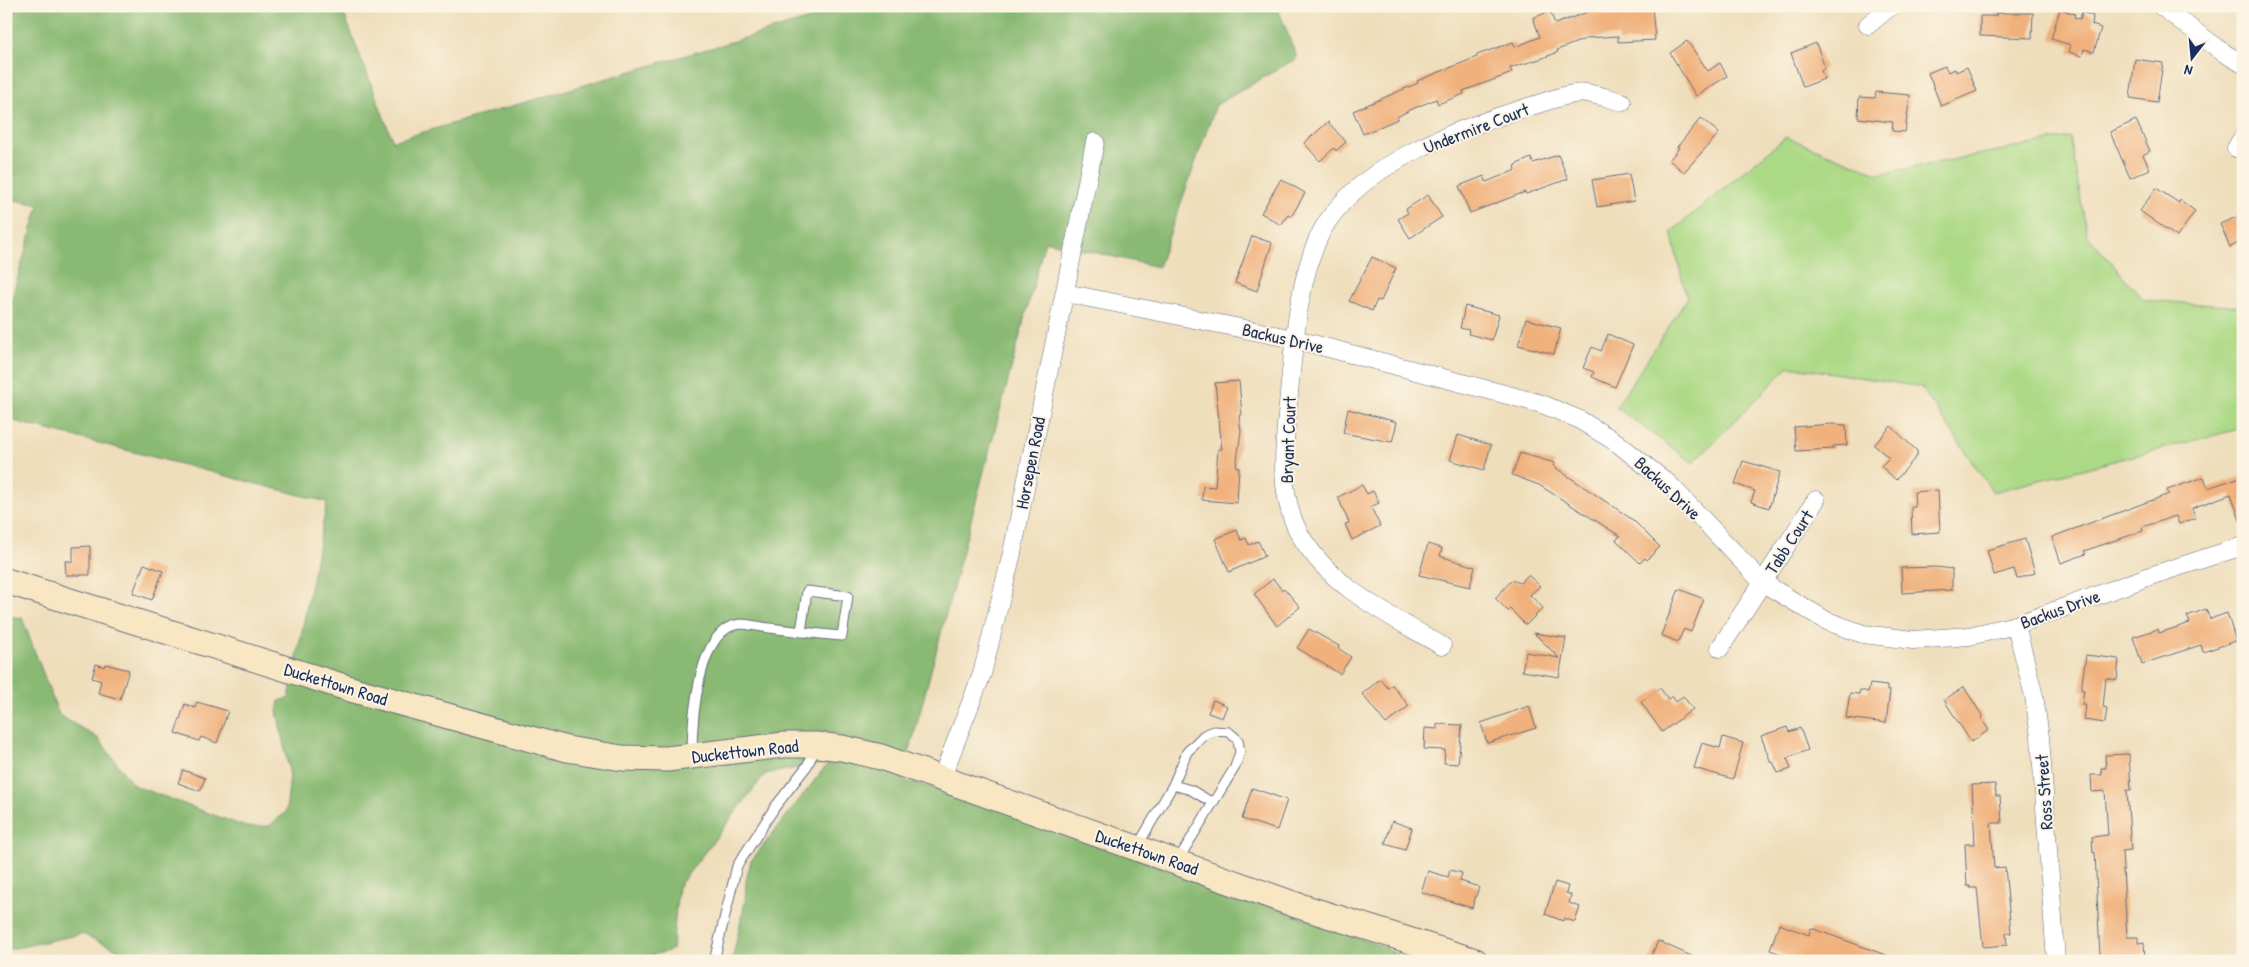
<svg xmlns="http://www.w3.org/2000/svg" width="2249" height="967" font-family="'Patrick Hand',sans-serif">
  <rect width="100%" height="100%" fill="#fcf5e5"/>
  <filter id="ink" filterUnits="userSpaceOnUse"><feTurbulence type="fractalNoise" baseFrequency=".02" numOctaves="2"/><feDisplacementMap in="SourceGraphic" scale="10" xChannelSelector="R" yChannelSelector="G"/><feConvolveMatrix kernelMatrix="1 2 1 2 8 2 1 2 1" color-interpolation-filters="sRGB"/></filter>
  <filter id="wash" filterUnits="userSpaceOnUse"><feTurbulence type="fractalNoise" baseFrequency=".0096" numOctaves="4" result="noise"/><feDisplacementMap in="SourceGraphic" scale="20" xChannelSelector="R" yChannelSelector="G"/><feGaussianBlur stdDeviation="1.12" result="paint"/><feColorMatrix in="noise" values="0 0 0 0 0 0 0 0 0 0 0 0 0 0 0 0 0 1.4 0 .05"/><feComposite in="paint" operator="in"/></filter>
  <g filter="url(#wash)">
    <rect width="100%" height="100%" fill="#efdebc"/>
    <!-- green -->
    <polygon fill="#acd985" stroke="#648472" points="1786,137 1879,174 2070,137 2087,235 2144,300 2243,307 2243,428 1993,492 1921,387 1789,366 1693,463 1616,407 1687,299 1671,232"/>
    <!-- forest -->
    <polygon fill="#89b972" stroke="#527468" points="6,6 341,6 393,141 854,6 1277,6 1297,58 1216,105 1158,267 1045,241 902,780 965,796 1378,945 1411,961 732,961 745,902 746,881 751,861 829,762 765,774 678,887 672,950 631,961 145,961 82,934 6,950 6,616 22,618 59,715 98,738 133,785 246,827 269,826 286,812 290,776 277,711 279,701 289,698 327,502 6,419 6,317 39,205 6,198"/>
    <g id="blocks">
      <!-- building -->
      <g fill="#f0b17c">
        <polygon points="1634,6 1652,6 1655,40 1618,42 1618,36 1588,38 1557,50 1558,52 1543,58 1510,68 1512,73 1463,91 1464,94 1438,104 1436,99 1410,110 1397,117 1398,119 1363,134 1353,111 1418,83 1417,81 1477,57 1477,55 1513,42 1515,47 1540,37 1533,18 1550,11 1555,24 1590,11 1634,8"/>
        <polygon points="2060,9 2075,14 2074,17 2080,19 2082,12 2093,16 2092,25 2101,28 2094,52 2084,49 2082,56 2069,52 2071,45 2051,39"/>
        <polygon points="1996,13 2033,13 2032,38 1980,36 1980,16 1996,16"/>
        <polygon points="1687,41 1708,71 1720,63 1727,76 1696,96 1670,53"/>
        <polygon points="1816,43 1825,68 1821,70 1824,79 1803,87 1791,53"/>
        <polygon points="2135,59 2163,63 2157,102 2130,98"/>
        <polygon points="1945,66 1948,72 1955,69 1956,72 1967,67 1977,91 1941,106 1928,73"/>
        <polygon points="1876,92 1910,95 1905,132 1892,131 1893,122 1858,118 1859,97 1875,98"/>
        <polygon points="1701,118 1719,133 1684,172 1669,160 1679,148 1677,147"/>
        <polygon points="2136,120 2150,151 2143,155 2150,169 2130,178 2110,132"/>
        <polygon points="1328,122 1346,142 1336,151 1334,148 1320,161 1304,143"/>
        <polygon points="1558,155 1568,179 1526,194 1525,192 1470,213 1459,186 1484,176 1486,182 1516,170 1515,165 1531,158 1533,163"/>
        <polygon points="1629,174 1634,201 1597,207 1592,180"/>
        <polygon points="1281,179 1305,193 1291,217 1288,215 1281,225 1261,213"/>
        <polygon points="2156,188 2179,203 2180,200 2195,211 2177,237 2140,211"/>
        <polygon points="1428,195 1442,217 1410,238 1398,219 1408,213 1406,209"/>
        <polygon points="2243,214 2243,241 2230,247 2220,224"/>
        <polygon points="1252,236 1272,243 1257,291 1235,283"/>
        <polygon points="1372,257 1396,268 1381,301 1377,300 1372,311 1349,301"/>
        <polygon points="1465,306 1499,315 1492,340 1468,334 1469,330 1460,328"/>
        <polygon points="1526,319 1561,328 1554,354 1518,345"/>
        <polygon points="1608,334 1633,345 1615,387 1592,377 1594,372 1583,368 1592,347 1601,351"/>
        <polygon points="1239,381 1242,415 1239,415 1241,431 1236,467 1239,467 1237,503 1202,500 1203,486 1215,487 1218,449 1222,449 1215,383"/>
        <polygon points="1348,409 1397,422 1392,442 1343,433"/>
        <polygon points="1831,424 1846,425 1847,445 1833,446 1833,449 1796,451 1794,427"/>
        <polygon points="1891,426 1917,451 1917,456 1896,480 1881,466 1889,458 1874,445"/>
        <polygon points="1458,435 1491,445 1484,470 1450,460"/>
        <polygon points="1520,453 1555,463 1553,466 1633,520 1660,547 1647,560 1645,558 1640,563 1616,540 1620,536 1539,485 1512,475"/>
        <polygon points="1743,461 1780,472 1769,508 1751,502 1755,491 1735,484"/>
        <polygon points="2243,476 2243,523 2241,523 2231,494 2192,508 2196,518 2179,524 2176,516 2142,527 2143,531 2084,551 2086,554 2061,563 2052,537 2169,494 2167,490 2204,477 2208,488"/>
        <polygon points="1362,485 1367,494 1373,491 1379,503 1371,507 1380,526 1352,540 1345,524 1349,523 1338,497"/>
        <polygon points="1938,490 1940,532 1912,534 1911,507 1915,507 1914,492"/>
        <polygon points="1237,530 1241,540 1246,538 1249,545 1258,541 1265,556 1229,572 1215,539"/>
        <polygon points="2025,539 2035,573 2017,579 2014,569 1994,575 1987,550"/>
        <polygon points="1428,544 1442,548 1440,556 1475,567 1470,587 1419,575"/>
        <polygon points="90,546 90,575 66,575 65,561 73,561 73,547"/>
        <polygon points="144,564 163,571 152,600 133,593"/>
        <polygon points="1936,567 1952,569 1952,590 1902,593 1901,568"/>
        <polygon points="1528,575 1540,586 1530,595 1543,608 1526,625 1510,609 1508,611 1495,598 1512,580 1520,583"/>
        <polygon points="1273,579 1282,590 1284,588 1300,607 1277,626 1254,594"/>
        <polygon points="1679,589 1704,599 1691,632 1684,629 1678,642 1661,635"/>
        <polygon points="2206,609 2210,619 2227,613 2236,641 2203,652 2201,645 2142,664 2133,637 2158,629 2159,633 2190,623 2187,616"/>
        <polygon points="1309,629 1339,646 1338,648 1351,657 1340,674 1297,648"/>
        <polygon points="1534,633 1566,638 1559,677 1522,671 1526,652 1559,658"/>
        <polygon points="2086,655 2119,659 2117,680 2106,678 2103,707 2107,708 2105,723 2084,720 2086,705 2082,705 2084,690 2081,690"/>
        <polygon points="96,664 104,667 105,664 129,670 120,699 98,693 101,681 92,678"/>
        <polygon points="1380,679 1388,688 1392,685 1409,706 1386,724 1362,694"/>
        <polygon points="1870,684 1887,686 1887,691 1890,691 1886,723 1846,718 1850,693 1859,694 1860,690 1868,692"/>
        <polygon points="1964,687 1983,717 1981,718 1989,730 1971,742 1944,700"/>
        <polygon points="1660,688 1668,699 1672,696 1676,702 1683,696 1693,709 1662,732 1641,702"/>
        <polygon points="1213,700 1227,706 1222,718 1208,713"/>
        <polygon points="197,702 228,711 217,743 201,737 199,741 175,733 185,704 195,708"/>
        <polygon points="1529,706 1536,728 1487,743 1481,723"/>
        <polygon points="1437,724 1462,725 1458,764 1444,763 1445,750 1424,749 1425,728 1437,729"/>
        <polygon points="1787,727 1789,732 1800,728 1808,750 1787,758 1791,769 1778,773 1773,762 1771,763 1761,736"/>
        <polygon points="1723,737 1743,743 1733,779 1694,768 1702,743 1720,748"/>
        <polygon points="2129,754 2131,790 2127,790 2131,850 2122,851 2127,937 2138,937 2138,943 2144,942 2145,960 2111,961 2111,956 2100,956 2095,852 2093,853 2092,837 2108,835 2105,791 2092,792 2091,775 2102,775 2101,768 2106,768 2105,755"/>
        <polygon points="183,770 205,778 200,791 178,783"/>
        <polygon points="1995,784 1996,796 2000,796 2002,823 1991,823 1994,868 2005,867 2011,933 2006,933 2007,945 1983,947 1977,888 1970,888 1970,886 1967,886 1965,844 1975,844 1972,785"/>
        <polygon points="1252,788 1287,800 1277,830 1242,819"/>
        <polygon points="1392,821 1412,828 1405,850 1385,844"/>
        <polygon points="1450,870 1462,873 1460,881 1479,887 1472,908 1421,892 1428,871 1448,877"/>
        <polygon points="1555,882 1568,886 1566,893 1571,895 1569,903 1580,907 1575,922 1564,918 1563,921 1545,914"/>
        <polygon points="1779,924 1809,935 1811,928 1897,959 1897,961 1801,961 1770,950"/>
        <polygon points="1658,941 1702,961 1649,961"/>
      </g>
    </g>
  </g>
  <g filter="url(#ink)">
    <use href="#blocks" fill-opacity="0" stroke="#656c7f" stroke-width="1"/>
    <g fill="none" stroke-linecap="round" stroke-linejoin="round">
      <!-- lane casing -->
      <g stroke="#656c7f" stroke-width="11">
        <g id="lane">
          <path d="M692 754C692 723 697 627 740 624 749 624 760 627 770 628 794 631 818 634 842 636L848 596 807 591 801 632"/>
          <polyline points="1173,785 1191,790 1213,803"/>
          <polyline points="1137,847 1173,785 1187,752 1204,735 1214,731 1229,732 1238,740 1240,752 1235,767 1178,860"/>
          <polyline points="714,961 737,866 775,807 807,766 816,748"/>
        </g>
      </g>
      <!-- street casing -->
      <g stroke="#656c7f" stroke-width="19">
        <g id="street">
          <polyline points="2161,6 2224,53 2243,64"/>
          <polyline points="1868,25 1891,6"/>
          <polyline points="2236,148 2243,137"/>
          <polyline points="1065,293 1294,339 1542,404 1578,419 1616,442 1670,485 1763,583 1827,621 1863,634 1913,640 1969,636 2016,625 2150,576 2243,546"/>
          <polyline points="2016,625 2034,696 2040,737 2056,961"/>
          <path d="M1442 646C1390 615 1330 588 1299 533 1278 494 1284 447 1288 405 1293 352 1298 267 1327 222 1368 160 1461 128 1528 107 1546 102 1566 93 1585 93 1597 94 1610 99 1622 102"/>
          <polyline points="1720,648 1816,500"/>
          <polyline points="942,777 982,674 1012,553 1095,142"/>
        </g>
      </g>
      <!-- secondary casing -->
      <g stroke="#656c7f" stroke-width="27">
        <polyline id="secondary" points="6,581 354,690 567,749 622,758 667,759 784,745 818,745 842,748 881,757 1296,905 1475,961"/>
      </g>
      <!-- lane -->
      <use href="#lane" stroke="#fff" stroke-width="9"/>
      <!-- street -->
      <use href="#street" stroke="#fff" stroke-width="18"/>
      <!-- secondary -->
      <use href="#secondary" stroke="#f9e7c3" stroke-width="25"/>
    </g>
  </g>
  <g text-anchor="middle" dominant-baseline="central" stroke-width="4" stroke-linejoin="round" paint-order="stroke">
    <!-- street labels -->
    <g font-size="18" fill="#1b2f5e" stroke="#fcf5e5">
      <text transform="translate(1476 128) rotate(-21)">Undermire Court</text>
      <text transform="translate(1283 338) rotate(13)">Backus Drive</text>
      <text transform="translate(1288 440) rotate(-88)">Bryant Court</text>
      <text transform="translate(1030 463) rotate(-79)">Horsepen Road</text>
      <text transform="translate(1668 488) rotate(43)">Backus Drive</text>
      <text transform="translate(1789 542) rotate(-57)">Tabb Court</text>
      <text transform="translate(2060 609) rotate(-20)">Backus Drive</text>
      <text transform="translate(336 684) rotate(17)">Duckettown Road</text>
      <text transform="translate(745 751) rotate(-6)">Duckettown Road</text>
      <text transform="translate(2044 792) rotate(-94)">Ross Street</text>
      <text transform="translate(1147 852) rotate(19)">Duckettown Road</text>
    </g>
  </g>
  <!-- margin -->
  <rect width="2249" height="967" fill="none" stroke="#fcf5e5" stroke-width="25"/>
  <!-- north arrow -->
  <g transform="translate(2192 58) rotate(196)" stroke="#fcf5e5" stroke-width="4" paint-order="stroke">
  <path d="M0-4L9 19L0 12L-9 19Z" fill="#1b2f5e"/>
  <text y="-8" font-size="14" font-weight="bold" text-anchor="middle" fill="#1b2f5e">N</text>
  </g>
</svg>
